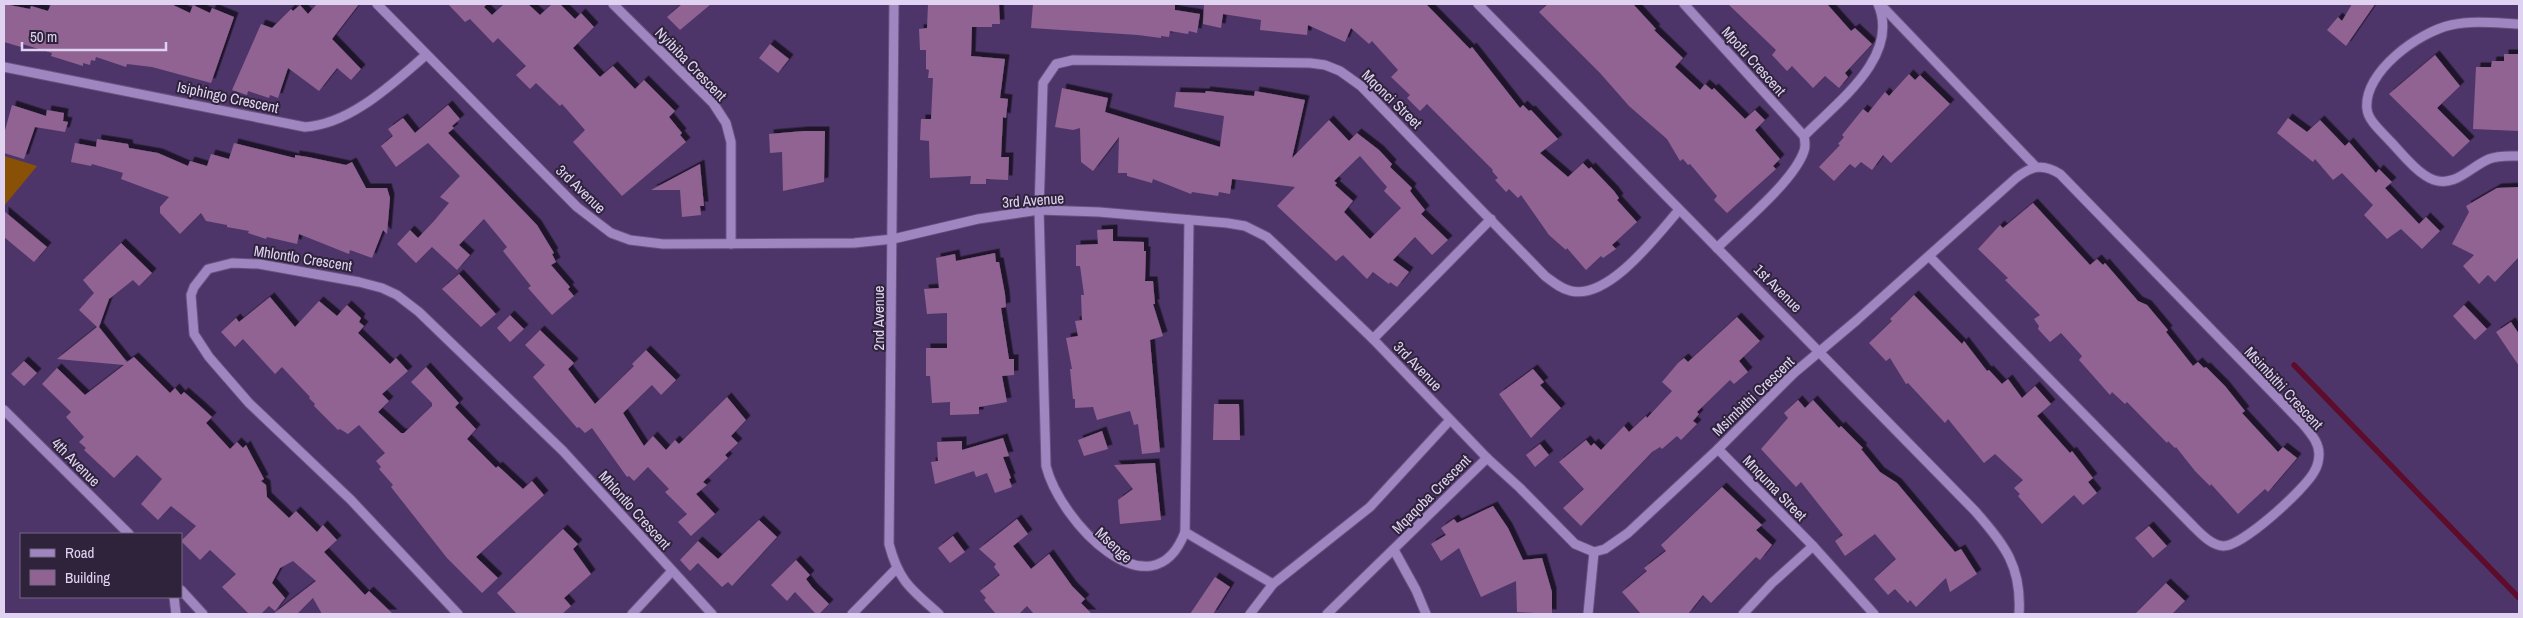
<svg xmlns="http://www.w3.org/2000/svg" width="2523" height="618" font-family="'Archivo Narrow',sans-serif">
  <defs>
    <filter id="shadow"><feDropShadow dx="4.5" dy="-4.5" stdDeviation="0" flood-color="#0009"/></filter>
  </defs>
  <rect width="100%" height="100%" fill="#4e3569"/>
  <!-- green -->
  <polygon fill="#895106" points="4,156 37,166 4,206"/>
  <g fill="none" stroke-linecap="round" stroke-linejoin="round">
    <!-- stream -->
    <polyline stroke="#5d0c2b" stroke-width="5.5" points="2294,365 2519,598"/>
  </g>
  <!-- building -->
  <g fill="#906393" fill-rule="evenodd" filter="url(#shadow)">
    <polygon points="4,4 30,9 31,6 48,11 51,4 171,4 190,13 193,5 210,13 212,8 234,17 211,83 152,67 127,64 126,67 96,57 95,61 91,60 90,65 83,63 83,66 51,56 52,53 22,44 21,47 4,42"/>
    <polygon points="317,4 359,4 332,39 361,69 351,80 337,68 319,91 288,68 278,98 270,95 269,98 248,91 247,95 232,90 261,24 272,28 291,9 293,11 300,5 308,14"/>
    <polygon points="448,4 487,4 484,7 492,15 504,4 528,4 540,15 552,4 560,4 575,19 581,13 594,27 573,48 600,77 613,66 635,89 644,80 675,111 669,117 682,133 680,135 686,142 622,196 573,142 585,130 562,104 560,106 536,83 530,89 516,75 526,66 498,38 493,43 470,19 465,22"/>
    <polygon points="682,4 711,4 680,30 667,17"/>
    <polygon points="928,4 999,4 1000,24 992,24 992,27 972,27 971,56 1005,59 1000,98 1008,99 1006,118 1003,117 1001,157 1009,157 1008,180 986,179 986,184 970,184 971,176 930,178 929,141 920,140 921,119 931,119 933,78 928,78 929,70 926,69 926,50 920,50 919,29 927,28"/>
    <polygon points="1033,4 1175,4 1175,10 1200,14 1197,33 1189,31 1188,34 1170,31 1169,37 1161,36 1161,38 1138,35 1031,28"/>
    <polygon points="1204,4 1426,4 1470,49 1472,47 1520,108 1523,105 1529,111 1531,110 1558,139 1540,153 1568,177 1583,163 1589,169 1591,167 1614,191 1619,198 1617,200 1637,222 1612,245 1616,249 1603,258 1601,256 1586,270 1567,248 1566,250 1549,235 1521,195 1518,198 1509,189 1506,192 1495,180 1498,178 1492,171 1493,170 1427,104 1420,111 1407,98 1410,95 1391,77 1398,70 1372,41 1369,44 1351,28 1345,42 1308,25 1307,35 1260,30 1261,20 1223,14 1221,28 1203,24"/>
    <polygon points="1548,4 1633,4 1656,29 1654,30 1683,58 1675,67 1700,90 1705,84 1712,90 1714,88 1745,119 1755,110 1765,120 1755,130 1780,159 1773,166 1776,169 1727,213 1714,200 1717,196 1690,164 1688,165 1683,159 1680,161 1667,139 1629,106 1600,73 1539,12"/>
    <polygon points="1728,4 1827,4 1851,31 1855,28 1872,44 1845,73 1848,77 1839,88 1825,76 1813,88 1792,66 1787,71 1772,55 1776,50"/>
    <polygon points="2352,4 2375,4 2346,46 2327,30 2338,17 2342,21"/>
    <polygon points="770,44 789,59 778,73 759,58"/>
    <polygon points="2504,54 2519,54 2519,131 2473,129 2476,67 2491,67 2492,61 2504,61"/>
    <polygon points="2435,55 2460,86 2437,108 2470,141 2453,157 2389,94"/>
    <polygon points="1909,74 1915,80 1920,75 1950,104 1891,163 1883,155 1872,170 1861,162 1855,168 1850,164 1834,181 1819,167 1840,145 1838,144 1844,137 1842,135 1863,109 1868,113 1885,92 1889,96"/>
    <path d="M1062 88 1108 98 1105 112 1220 147 1224 116 1174 107 1176 92 1205 93 1206 91 1254 96 1255 91 1305 100 1292 158 1329 120 1349 141 1357 133 1379 150 1392 164 1390 167 1412 188 1410 191 1425 210 1421 214 1448 240 1432 255 1415 237 1393 260 1409 272 1397 287 1390 282 1389 284 1373 272 1367 279 1343 255 1336 261 1277 206 1295 187 1232 179 1230 194 1219 192 1218 196 1192 192 1191 194 1153 179 1152 183 1127 176V173H1118L1119 137 1093 171 1081 162 1080 128 1073 130 1055 127ZM1360 156 1387 187 1384 191 1401 208 1370 239 1344 212 1353 201 1335 185 1337 183 1334 181Z"/>
    <polygon points="12,105 46,116 47,110 64,113 63,121 68,122 65,132 35,127 24,159 4,153 4,134"/>
    <polygon points="448,105 460,119 452,126 454,128 448,133 537,225 554,253 552,254 556,262 551,265 570,287 568,289 574,296 552,315 528,288 531,286 503,251 507,247 484,219 459,245 470,255 457,270 432,247 416,263 397,244 410,230 418,238 434,221 449,203 440,197 460,176 428,143 396,167 381,146 393,136 388,129 403,118 415,133"/>
    <polygon points="2288,118 2307,132 2320,120 2345,146 2349,142 2376,173 2379,169 2392,182 2385,188 2419,224 2426,217 2440,231 2422,249 2401,229 2387,239 2364,215 2373,205 2342,173 2333,180 2315,159 2313,162 2277,133"/>
    <polygon points="804,131 825,131 824,182 783,191 782,152 770,153 769,134"/>
    <polygon points="97,139 128,144 129,148 158,153 188,166 190,161 207,166 211,154 229,159 234,143 295,158 295,155 308,157 346,165 352,162 366,188 387,188 390,198 387,234 383,230 372,258 350,250 349,254 299,234 297,244 267,237 266,239 248,233 249,231 227,227 227,225 206,221 201,213 180,234 160,213 160,207 169,197 121,179 123,173 120,172 92,164 91,166 71,162 75,143 96,147"/>
    <polygon points="700,164 704,206 700,206 701,215 682,217 680,190 651,190"/>
    <polygon points="2519,187 2519,257 2495,282 2488,275 2479,284 2463,266 2474,255 2452,244 2469,212 2466,206 2497,188"/>
    <polygon points="2033,203 2090,265 2097,259 2103,265 2105,263 2138,301 2147,305 2168,330 2166,332 2193,366 2198,362 2204,368 2206,367 2225,386 2245,411 2242,413 2278,452 2283,447 2297,458 2268,492 2265,489 2238,514 2211,484 2210,486 2195,471 2176,447 2175,448 2168,441 2167,443 2127,402 2125,404 2112,392 2110,395 2079,360 2082,356 2061,333 2050,342 2038,329 2039,326 2034,319 2040,315 2005,280 2008,278 1978,249 2000,225 2003,228"/>
    <polygon points="4,211 47,247 34,262 4,237"/>
    <polygon points="1113,229 1113,241 1144,242 1144,251 1146,251 1145,281 1153,281 1155,304 1153,304 1163,336 1150,340 1160,452 1142,454 1138,424 1134,425 1130,411 1097,420 1093,407 1075,408 1075,399 1073,399 1070,369 1072,369 1066,338 1078,336 1075,321 1082,320 1081,295 1084,295 1080,266 1076,266 1076,245 1098,244 1097,230"/>
    <polygon points="121,243 152,273 139,286 133,280 109,299 99,327 127,362 134,357 170,393 175,388 181,395 184,392 199,405 212,417 206,423 230,449 237,442 243,448 246,445 264,479 261,481 266,485 267,497 289,518 296,511 317,532 323,525 337,540 324,552 365,595 369,591 393,614 322,614 313,598 297,614 273,614 316,581 293,561 280,568 272,583 285,598 275,611 269,606 261,614 249,614 222,587 236,574 210,550 200,560 181,541 196,526 171,506 158,520 141,504 162,479 137,455 114,478 84,450 86,448 79,442 84,437 66,417 71,412 42,384 57,368 85,395 124,365 57,359 97,327 79,310 94,293 83,280"/>
    <polygon points="995,253 996,262 999,262 1005,294 1006,307 1001,308 1009,359 1014,359 1014,375 1002,376 1007,402 979,407 979,414 950,415 950,402 932,403 930,376 926,376 926,348 947,348 947,313 927,314 924,289 939,288 936,258 955,254 956,261"/>
    <polygon points="459,274 496,314 481,327 442,289"/>
    <polygon points="1914,295 1962,344 1964,341 1987,371 1989,370 2002,384 2008,379 2022,398 2035,386 2051,404 2037,416 2070,453 2072,451 2093,478 2088,482 2097,493 2083,505 2074,495 2042,524 2018,496 2020,494 2014,488 2023,480 1995,454 1984,463 1948,419 1945,423 1908,383 1906,384 1890,358 1886,361 1869,343 1892,321 1890,319"/>
    <polygon points="270,297 295,327 319,301 337,316 347,305 361,318 359,322 364,326 358,333 390,364 396,358 408,371 382,394 389,401 378,412 401,433 404,433 432,406 432,403 411,382 426,367 459,403 455,407 476,429 467,439 496,468 498,466 523,489 532,481 544,495 476,557 498,578 482,593 447,558 391,487 393,485 379,469 381,467 376,461 385,453 359,425 348,434 340,429 338,430 314,406 315,404 309,398 310,397 282,367 275,374 243,339 235,347 221,332 236,318 239,322"/>
    <polygon points="2464,305 2487,329 2475,340 2453,316"/>
    <polygon points="510,315 524,329 510,342 497,328"/>
    <polygon points="1737,317 1760,341 1739,361 1748,372 1734,384 1730,380 1697,412 1699,414 1693,421 1697,424 1681,440 1677,436 1662,449 1660,447 1652,452 1581,526 1563,508 1584,489 1559,462 1586,440 1591,446 1594,443 1601,450 1624,426 1629,432 1646,416 1647,418 1672,391 1662,382 1678,363 1684,358 1688,362"/>
    <polygon points="2511,322 2519,334 2519,366 2496,332"/>
    <polygon points="540,330 574,363 568,369 595,404 634,366 632,364 646,350 676,380 661,395 652,385 623,413 644,446 653,436 666,450 675,440 679,444 727,397 746,420 731,436 738,443 725,455 728,458 703,482 707,485 696,494 715,514 691,536 678,522 687,514 665,492 669,489 648,467 634,481 629,476 627,477 592,428 585,433 579,427 577,428 533,377 545,365 525,345"/>
    <polygon points="24,361 37,373 24,386 11,374"/>
    <polygon points="1533,369 1544,382 1540,385 1561,408 1531,438 1499,394"/>
    <polygon points="1798,400 1805,408 1813,400 1839,428 1841,426 1863,448 1861,449 1880,472 1897,483 1955,552 1961,549 1977,574 1950,592 1946,578 1916,607 1910,600 1908,603 1895,589 1888,595 1874,579 1896,559 1875,534 1845,556 1835,541 1843,535 1816,501 1801,482 1796,487 1761,449 1788,418 1784,413"/>
    <polygon points="1214,404 1239,404 1240,440 1213,440"/>
    <polygon points="1102,431 1108,449 1084,456 1078,440"/>
    <polygon points="1003,438 1009,456 1003,457 1011,478 1009,479 1012,487 995,493 987,473 976,477 974,471 935,484 931,462 938,461 937,442 962,441 962,450"/>
    <polygon points="1540,444 1549,455 1535,467 1526,455"/>
    <polygon points="1155,463 1161,520 1120,524 1118,500 1133,489 1114,465"/>
    <polygon points="1722,487 1762,525 1756,530 1772,545 1760,560 1756,557 1711,603 1703,595 1688,614 1641,614 1622,592 1647,571 1644,568 1666,551 1661,545"/>
    <polygon points="1493,506 1508,528 1523,560 1542,558 1552,592 1552,614 1517,612 1516,581 1481,597 1459,548 1441,561 1431,544 1446,535 1441,528 1454,519 1457,523"/>
    <polygon points="1017,519 1028,534 1013,546 1031,569 1049,554 1072,586 1085,599 1081,603 1092,614 1034,614 1027,606 1019,614 996,614 984,600 986,598 980,591 1000,575 994,567 996,564 979,549"/>
    <polygon points="759,520 777,537 732,586 728,582 722,587 698,563 690,571 680,560 698,541 718,559"/>
    <polygon points="2149,526 2167,546 2153,558 2135,538"/>
    <polygon points="563,529 578,544 573,549 591,574 564,598 571,606 562,614 517,614 497,593"/>
    <polygon points="953,536 965,552 950,563 938,548"/>
    <polygon points="796,560 810,575 806,579 812,587 829,604 819,614 816,614 795,592 787,601 771,585"/>
    <polygon points="1215,577 1230,587 1213,614 1190,614"/>
    <polygon points="2166,583 2185,601 2172,614 2135,614"/>
  </g>
  <g fill="none" stroke-linecap="round" stroke-linejoin="round">
    <!-- minor casing -->
    <g stroke="#68527e" stroke-width="11">
      <g id="minor">
        <polyline points="377,4 577,207 611,233 630,240 663,244 854,243 893,239 978,219 1039,210 1099,212 1227,223 1245,226 1267,237 1285,254 1373,339 1487,458 1520,488 1575,544 1594,552"/>
        <polyline points="613,4 713,103 726,123 731,142 731,244"/>
        <path d="M894 4 889 544C899 582 911 589 939 614"/>
        <path d="M1478 4 1975 511C2005 545 2022 567 2019 614"/>
        <path d="M1684 4 1804 136C1805 141 1806 146 1804 151 1794 181 1741 224 1717 248"/>
        <polyline points="1880,4 2036,167"/>
        <path d="M2519 24C2496 23 2473 20 2451 25 2419 32 2363 72 2367 109 2368 121 2383 133 2391 142 2402 154 2419 175 2434 180 2456 187 2470 167 2489 159 2499 155 2509 156 2519 156"/>
        <path d="M4 67 305 127C351 124 393 83 426 55"/>
        <path d="M1804 136C1836 103 1901 57 1878 4"/>
        <path d="M1189 220 1185 532C1152 618 1060 522 1046 466L1039 210 1043 83 1056 64 1073 60 1310 63 1325 65 1340 71 1361 86 1545 276C1553 282 1561 289 1571 291 1609 300 1657 235 1679 210"/>
        <polyline points="1373,339 1491,219"/>
        <polyline points="4,410 129,534"/>
        <polyline points="1718,449 1813,546"/>
        <polyline points="1185,532 1273,584"/>
        <polyline points="1394,550 1416,590 1426,614"/>
        <path d="M1594 552 1605 549 1628 533 1718 449 1794 373 1857 320 2016 178C2031 166 2043 163 2060 174L2303 424C2310 433 2319 442 2319 454 2319 459 2317 467 2314 472 2305 489 2242 547 2223 546 2211 545 2200 533 2192 525L1929 256"/>
        <polyline points="181,590 203,614"/>
        <polyline points="174,597 176,614"/>
        <polyline points="458,614 351,500 249,403 209,357 194,334 191,295 194,287 208,269 232,263 259,264 359,282 382,288 397,295 419,312 563,451 712,614"/>
        <polyline points="632,614 672,571"/>
        <polyline points="852,614 896,569"/>
        <polyline points="1250,614 1273,584 1370,507 1450,420"/>
        <polyline points="1327,614 1487,458"/>
        <polyline points="1588,614 1594,552"/>
        <polyline points="1743,614 1772,583 1813,546 1874,614"/>
      </g>
    </g>
    <!-- minor -->
    <use href="#minor" stroke="#a086c1" stroke-width="9"/>
  </g>
  <g text-anchor="middle" dominant-baseline="central" stroke-width="4" stroke-linejoin="round" paint-order="stroke">
    <!-- street labels -->
    <g font-size="15" fill="#e0d3f2" stroke="#2e233b">
      <text transform="translate(1754 61) rotate(48)">Mpofu Crescent</text>
      <text transform="translate(691 64) rotate(46)">Nyibiba Crescent</text>
      <text transform="translate(228 97) rotate(12)">Isiphingo Crescent</text>
      <text transform="translate(1392 99) rotate(44)">Mqonci Street</text>
      <text transform="translate(581 189) rotate(44)">3rd Avenue</text>
      <text transform="translate(1033 200) rotate(-4)">3rd Avenue</text>
      <text transform="translate(303 258) rotate(9)">Mhlontlo Crescent</text>
      <text transform="translate(1778 288) rotate(45)">1st Avenue</text>
      <text transform="translate(878 318) rotate(-90)">2nd Avenue</text>
      <text transform="translate(1418 366) rotate(46)">3rd Avenue</text>
      <text transform="translate(2284 388) rotate(47)">Msimbithi Crescent</text>
      <text transform="translate(1753 396) rotate(-44)">Msimbithi Crescent</text>
      <text transform="translate(76 462) rotate(45)">4th Avenue</text>
      <text transform="translate(1775 488) rotate(46)">Mnquma Street</text>
      <text transform="translate(1431 494) rotate(-45)">Mqaqoba Crescent</text>
      <text transform="translate(635 510) rotate(48)">Mhlontlo Crescent</text>
      <text transform="translate(1114 545) rotate(43)">Msenge</text>
    </g>
  </g>
  <!-- border -->
  <rect width="2523" height="618" fill="none" stroke="#e0d3f2" stroke-width="10"/>
  <!-- legend -->
  <rect x="20" y="533" width="162" height="65" fill="#2e233b" stroke="#756984"/>
  <rect x="30" y="549" width="25" height="8" fill="#a086c1" stroke="#756984"/>
  <text x="65" y="558" font-size="15" fill="#e0d3f2">Road</text>
  <rect x="30" y="570" width="25" height="15" fill="#906393" stroke="#756984"/>
  <text x="65" y="583" font-size="15" fill="#e0d3f2">Building</text>
  <!-- scale -->
  <path d="M22 42v8h144v-8" fill="none" stroke="#e0d3f2" stroke-width="2.5"/>
  <text x="30" y="42" font-size="15" fill="#e0d3f2" stroke="#2e233b" stroke-width="4" paint-order="stroke">50 m</text>
</svg>
